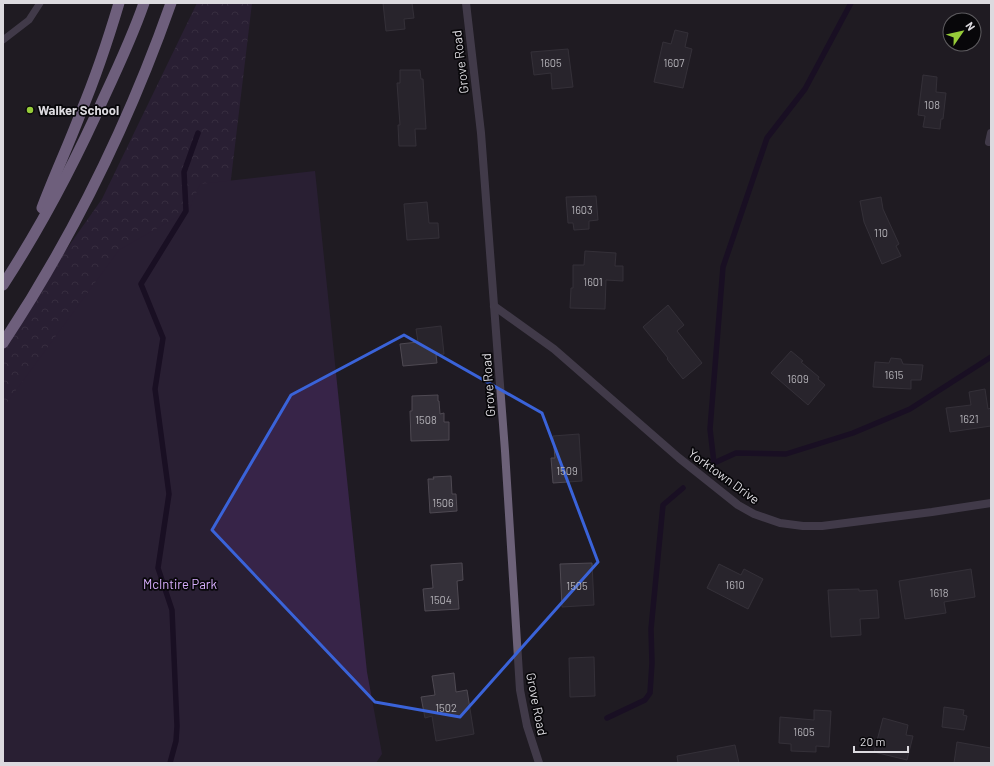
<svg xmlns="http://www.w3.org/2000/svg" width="994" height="766" font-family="Barlow,sans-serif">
  <defs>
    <pattern id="forest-crowns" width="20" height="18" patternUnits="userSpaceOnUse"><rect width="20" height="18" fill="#372448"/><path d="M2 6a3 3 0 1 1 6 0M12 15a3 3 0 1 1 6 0" fill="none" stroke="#534362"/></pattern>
  </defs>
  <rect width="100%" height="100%" fill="#1f1b23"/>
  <!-- forest -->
  <polygon fill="url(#forest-crowns)" points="197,3 252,3 230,187 3,763 3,339 102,199"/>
  <!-- park -->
  <polygon fill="#372448" points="315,171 367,672 382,754 376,763 3,763 3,408 119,250 189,210 200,184"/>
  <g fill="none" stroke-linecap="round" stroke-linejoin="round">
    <!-- stream -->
    <g stroke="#130024" stroke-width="5.5">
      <polyline points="851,3 805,89 767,138 723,267 710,429 714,463 736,453 786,454 853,433 910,409 991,357"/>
      <polyline points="607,718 645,700 650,693 652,663 651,629 663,505 683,488"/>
      <polyline points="170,763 176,741 177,726 172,610 158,568 169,494 155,389 163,338 141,284 186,211 184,172 198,133"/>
    </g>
  </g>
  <!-- building -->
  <g fill="#343039" stroke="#4e4952">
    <polygon points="383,3 412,3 414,18 404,19 405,29 386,31"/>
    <polygon points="675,30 688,33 685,47 692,49 683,88 654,82 663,42 671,44"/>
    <polygon points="568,49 573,87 552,89 551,73 534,75 531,52"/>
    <polygon points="400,70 420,70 421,79 423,79 426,129 415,129 416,146 399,146 398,125 400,125 397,83 400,83"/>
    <polygon points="923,75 937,77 936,92 946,93 943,119 941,119 940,129 923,127 925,116 918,115"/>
    <polygon points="596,196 598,220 589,221 589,229 574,230 573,223 568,223 566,197"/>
    <polygon points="881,197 883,209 899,244 896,246 901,256 882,264 864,222 860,201"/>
    <polygon points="427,202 429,223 438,223 439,238 407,240 404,204"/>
    <polygon points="585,251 616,253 615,266 623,266 623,281 606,280 605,309 570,308 571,288 573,288 573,265 584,265"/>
    <polygon points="668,305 684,325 677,331 702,363 683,379 667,359 668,358 643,327"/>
    <polygon points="441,326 444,354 436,355 437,363 403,366 400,344 418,342 416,329"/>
    <polygon points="791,351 803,361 801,362 819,377 818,379 825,385 808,405 771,373"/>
    <polygon points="891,358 901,359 903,364 923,365 921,380 911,380 911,389 873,387 875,362 889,363"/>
    <polygon points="985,389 988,409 991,408 991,426 950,432 946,408 971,405 969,392"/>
    <polygon points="438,395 438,401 439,401 440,414 444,413 444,422 449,422 449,440 411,441 410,411 412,411 412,396"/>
    <polygon points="579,434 582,481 553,483 551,458 555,458 553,436"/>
    <polygon points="451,476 452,494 456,494 457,511 430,513 428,479 434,479 433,477"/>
    <polygon points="462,563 463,580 457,581 459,609 425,611 423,589 433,588 431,565"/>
    <polygon points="592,563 594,605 562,607 560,564"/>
    <polygon points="719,564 741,575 744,569 763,579 748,609 707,588"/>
    <polygon points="971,569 975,597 944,602 946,613 905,619 899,581"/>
    <polygon points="859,589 859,591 877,590 879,618 860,619 861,635 831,637 828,590"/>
    <polygon points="594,657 595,696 570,697 569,658"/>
    <polygon points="454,673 456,692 467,690 474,734 436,741 432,716 425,718 421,697 435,695 432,676"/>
    <polygon points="944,707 964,710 963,715 967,716 964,730 942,727"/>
    <polygon points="814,710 831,711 829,747 816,746 816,752 791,751 791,744 779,743 780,717 814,720"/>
    <polygon points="883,718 908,725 906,735 913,736 907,760 874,752"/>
    <polygon points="957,742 991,748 991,763 954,763"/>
    <polygon points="735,745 739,763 678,763 677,756"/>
  </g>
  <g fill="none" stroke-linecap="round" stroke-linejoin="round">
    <!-- service -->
    <polyline stroke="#6c6178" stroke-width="7" points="3,40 29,20 40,3"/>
    <!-- minor -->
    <polyline stroke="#6c6178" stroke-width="8" points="989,142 991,133"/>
    <!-- tertiary -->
    <g stroke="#6c6178" stroke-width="8">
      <polyline points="466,3 481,133 505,451 520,690 527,726 539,763"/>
      <polyline points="494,306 554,349 679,458 738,505 754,514 780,523 803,526 822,526 932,512 991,503"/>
    </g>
    <!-- trunk -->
    <g stroke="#ceb2e9" stroke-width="11">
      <path d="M42 208C54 176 69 144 81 112 96 76 108 40 119 3"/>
      <path d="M3 285C42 225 76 160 105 95 119 65 133 35 144 3"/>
      <path d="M3 343C73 237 129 122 171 3"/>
    </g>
  </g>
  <!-- marked area -->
  <path d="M0 0H994V766H0ZM404 335 542 413 598 562 460 717 375 702 212 530 291 395Z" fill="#1f1b23" fill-opacity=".55" fill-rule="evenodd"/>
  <path fill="none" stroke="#3a63d9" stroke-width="3" stroke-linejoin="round" d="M404 335 542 413 598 562 460 717 375 702 212 530 291 395Z"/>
  <!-- markers -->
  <circle fill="#96cc39" stroke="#08070a" stroke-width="1.5" cx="30" cy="110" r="4"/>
  <g text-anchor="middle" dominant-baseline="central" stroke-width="3.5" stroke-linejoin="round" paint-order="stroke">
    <!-- number labels -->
    <g font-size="11" fill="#b2b0b6">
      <text x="551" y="62">1605</text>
      <text x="674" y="62">1607</text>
      <text x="932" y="104">108</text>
      <text x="582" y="209">1603</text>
      <text x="881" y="232">110</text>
      <text x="593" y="281">1601</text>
      <text x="894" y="374">1615</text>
      <text x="798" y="378">1609</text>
      <text x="969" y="418">1621</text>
      <text x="426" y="419">1508</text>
      <text x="567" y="470">1509</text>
      <text x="443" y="502">1506</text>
      <text x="735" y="584">1610</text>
      <text x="577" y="585">1505</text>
      <text x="939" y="592">1618</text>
      <text x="441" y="599">1504</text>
      <text x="446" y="707">1502</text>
      <text x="804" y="731">1605</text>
    </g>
    <!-- street labels -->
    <g font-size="13" fill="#dcdadf" stroke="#08070a">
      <text transform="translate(460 62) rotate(-97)">Grove Road</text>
      <text transform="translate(488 385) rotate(-94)">Grove Road</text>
      <text transform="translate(724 476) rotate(36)">Yorktown Drive</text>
      <text transform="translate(537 704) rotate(79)">Grove Road</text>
    </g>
    <!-- poi labels -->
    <g font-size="13" font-weight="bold" fill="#dcdadf" stroke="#08070a" text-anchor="start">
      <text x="38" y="110">Walker School</text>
    </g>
    <!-- park labels -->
    <g font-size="13" fill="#d6adfc" stroke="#08070a">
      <text x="180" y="584">McIntire Park</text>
    </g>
  </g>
  <!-- border -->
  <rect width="994" height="766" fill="none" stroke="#dcdadf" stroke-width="8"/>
  <!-- north arrow -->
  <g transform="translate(962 32) rotate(56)"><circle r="19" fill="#08070a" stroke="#5d5b5f"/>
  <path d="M0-3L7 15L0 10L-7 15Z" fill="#96cc39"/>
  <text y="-6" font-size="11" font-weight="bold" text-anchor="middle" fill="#dcdadf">N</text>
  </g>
  <!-- scale -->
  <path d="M854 746v6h54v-6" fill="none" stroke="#dcdadf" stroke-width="2"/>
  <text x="860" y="746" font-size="12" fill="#dcdadf" stroke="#08070a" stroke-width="3" paint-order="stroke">20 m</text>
</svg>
